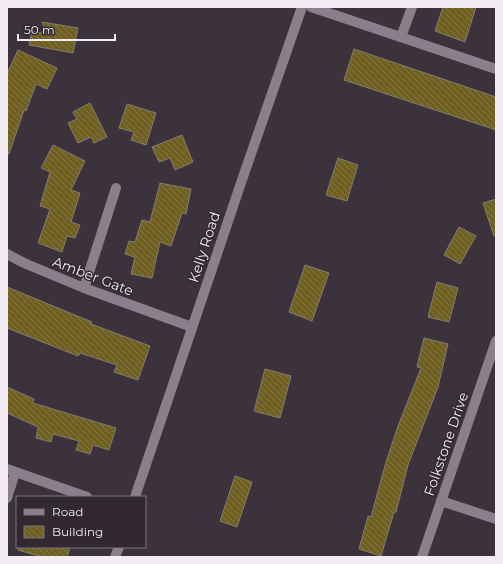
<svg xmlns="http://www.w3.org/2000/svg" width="503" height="564" font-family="Montserrat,sans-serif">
  <defs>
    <pattern id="building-back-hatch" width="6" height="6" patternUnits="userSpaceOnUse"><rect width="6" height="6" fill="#6f5f21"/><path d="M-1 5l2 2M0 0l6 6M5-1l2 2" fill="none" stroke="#847642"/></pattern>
  </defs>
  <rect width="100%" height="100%" fill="#3c323c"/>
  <!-- building -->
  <g fill="url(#building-back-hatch)" stroke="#827e6f">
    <polygon points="443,7 476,7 465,42 435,31"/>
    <polygon points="42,22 78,28 73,53 29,45 32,31 47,34"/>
    <polygon points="354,49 496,97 496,130 344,80"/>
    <polygon points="18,50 57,68 47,89 36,84 26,111 24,110 9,154 7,154 7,74"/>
    <polygon points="90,103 107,137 94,143 91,137 78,143 68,123 77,119 73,112"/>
    <polygon points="127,104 156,113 146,145 131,140 134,132 119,128"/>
    <polygon points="182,135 193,162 175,170 170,158 159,162 152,147"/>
    <polygon points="53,145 85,161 71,190 80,193 71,222 80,225 75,238 67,236 62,252 38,243 50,209 40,206 50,172 41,168"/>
    <polygon points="338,158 358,165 347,201 326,195"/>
    <polygon points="160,183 191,189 186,214 182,213 171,246 160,242 152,278 131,274 135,257 125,254 129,241 135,242 142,220 150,222"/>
    <polygon points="496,199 496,236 494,236 483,203"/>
    <polygon points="459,227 476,236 460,264 444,255"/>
    <polygon points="305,265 329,273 312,321 289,312"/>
    <polygon points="437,282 458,288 449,322 428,317"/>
    <polygon points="7,287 92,322 91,324 150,346 138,380 114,372 117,365 80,353 78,356 7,328"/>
    <polygon points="424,338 448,344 438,387 408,465 396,512 394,512 381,556 359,549 368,516 371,517 386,462 398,426 421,368 417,367"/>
    <polygon points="265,369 291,376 280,418 254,411"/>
    <polygon points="7,387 34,399 33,403 116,428 109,450 93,445 90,454 76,450 79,441 53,434 51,442 36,438 38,427 7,413"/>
    <polygon points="235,476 252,482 237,527 220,521"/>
    <polygon points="18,547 70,547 67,557 42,557 18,550"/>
  </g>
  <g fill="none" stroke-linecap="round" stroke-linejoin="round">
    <!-- street -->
    <g stroke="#8b7f8c" stroke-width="10">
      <polyline points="311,7 496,69"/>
      <polyline points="401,37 412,7"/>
      <polyline points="7,254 24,263 84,288 192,327"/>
      <polyline points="84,288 116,188"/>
      <polyline points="7,469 87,497"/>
      <polyline points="135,497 243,177 302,7"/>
      <polyline points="7,498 15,473"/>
      <polyline points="441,501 496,519"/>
      <polyline points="115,557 119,547"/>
      <polyline points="422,557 496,341"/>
    </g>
  </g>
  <g text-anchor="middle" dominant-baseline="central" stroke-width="3" stroke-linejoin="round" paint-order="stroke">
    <!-- street labels -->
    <g font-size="14" fill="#f3ecf3" stroke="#312832">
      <text transform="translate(204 247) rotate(-72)">Kelly Road</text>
      <text transform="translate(93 276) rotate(21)">Amber Gate</text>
      <text transform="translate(446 444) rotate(-71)">Folkstone Drive</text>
    </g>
  </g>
  <!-- border -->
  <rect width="503" height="564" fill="none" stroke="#f3ecf3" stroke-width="16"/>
  <!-- legend -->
  <rect x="16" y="496" width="130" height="52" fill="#312832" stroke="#7f767f"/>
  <rect x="24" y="509" width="20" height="6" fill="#8b7f8c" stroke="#7f767f"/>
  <text x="52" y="516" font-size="12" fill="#f3ecf3">Road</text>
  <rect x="24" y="526" width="20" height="12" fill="url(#building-back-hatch)" stroke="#7f767f"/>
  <text x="52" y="536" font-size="12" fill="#f3ecf3">Building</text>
  <!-- scale -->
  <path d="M18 34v6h97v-6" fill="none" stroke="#f3ecf3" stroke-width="2"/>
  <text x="24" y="34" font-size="12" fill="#f3ecf3" stroke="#312832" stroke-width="3" paint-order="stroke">50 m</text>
</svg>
